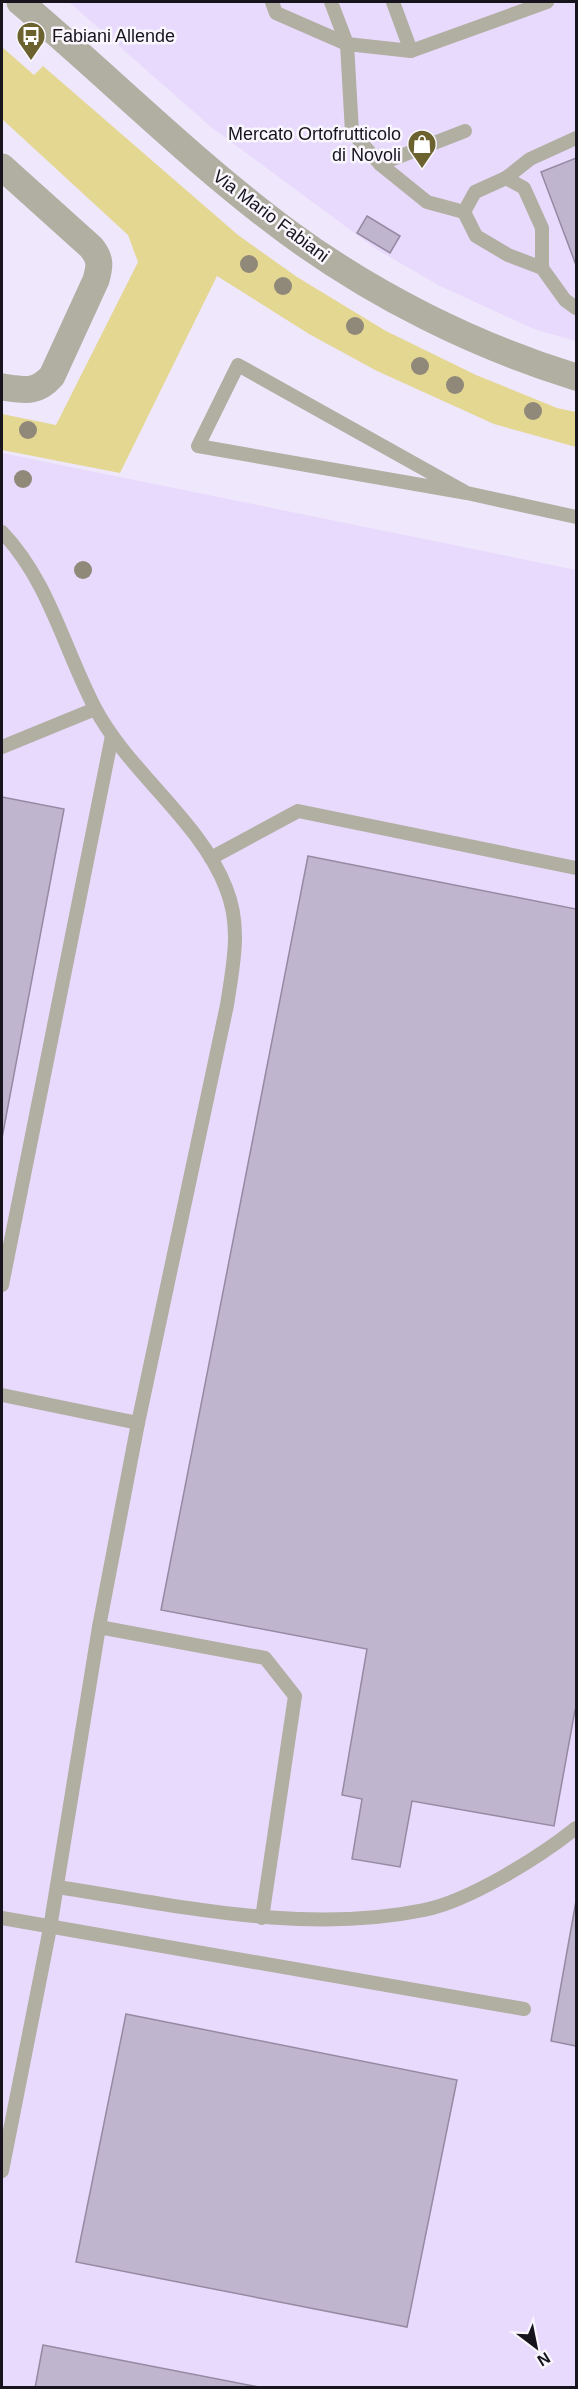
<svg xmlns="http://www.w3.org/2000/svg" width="578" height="2389" font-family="Helvetica,sans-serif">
  <rect width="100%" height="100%" fill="#efe7fc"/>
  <!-- built -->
  <g fill="#e8dafc">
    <polygon points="69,2 576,2 576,341 534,329 440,286 376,249 211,127"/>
    <polygon points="2,453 576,570 576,2387 2,2387"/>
  </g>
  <!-- green -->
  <polygon fill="#e4d792" points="2,47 34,75 43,66 238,235 297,277 386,331 476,375 557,408 576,412 576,447 494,424 377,371 309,334 217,276 120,473 2,450 2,414 56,425 138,262 128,235 2,119"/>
  <!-- building -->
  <g fill="#c0b5cf" stroke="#958aa3" stroke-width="1.5">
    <polygon points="576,158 576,265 541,172"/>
    <polygon points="367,216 400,236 390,253 357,233"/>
    <polygon points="2,797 64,809 2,1138"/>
    <polygon points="308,856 576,909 576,1710 575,1710 554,1826 412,1801 400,1867 352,1859 362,1799 342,1795 367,1649 161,1610"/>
    <polygon points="576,1901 576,2046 551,2041"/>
    <polygon points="126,2014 457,2080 407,2327 76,2262"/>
    <polygon points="43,2345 264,2388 35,2388"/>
  </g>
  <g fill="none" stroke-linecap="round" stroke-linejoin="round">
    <!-- lane -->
    <g stroke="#b1aea2" stroke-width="14">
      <polyline points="272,2 276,13 347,44 411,51 547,2"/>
      <polyline points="331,2 347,44 352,132 380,164 427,202 464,212"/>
      <polyline points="393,2 411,51"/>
      <polyline points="380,164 465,131"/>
      <polyline points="506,178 530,159 576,138"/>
      <polyline points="542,268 542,228 524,188 506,178 475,192 464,212 476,236 508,255 542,268 565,300 576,308"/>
      <polyline points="467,493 238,365 198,446 467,493 576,517"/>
      <path d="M2 532C49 581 64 649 95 708 128 771 201 822 226 888 242 927 233 965 227 1005L138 1423 99 1627 50 1928 2 2171"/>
      <polyline points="2,747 95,709"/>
      <polyline points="211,858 298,811 576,868"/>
      <polyline points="2,1285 112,736"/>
      <polyline points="2,1395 138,1423"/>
      <polyline points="99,1627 265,1658 295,1696 262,1918"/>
      <path d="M57 1887C177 1905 303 1935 424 1910 469 1901 540 1857 576 1828"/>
      <polyline points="2,1918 524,2009"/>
    </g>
    <!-- street -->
    <g stroke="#b1aea2" stroke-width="27">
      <path d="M20 2C110 78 194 163 289 233 375 296 475 346 576 377"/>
      <path d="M2 167 91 247C101 259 100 266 96 280L52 376C36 394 24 390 2 387"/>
    </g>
  </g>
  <!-- trees -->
  <g fill="#908879">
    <circle cx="249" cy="264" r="9"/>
    <circle cx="283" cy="286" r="9"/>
    <circle cx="355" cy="326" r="9"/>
    <circle cx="420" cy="366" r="9"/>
    <circle cx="455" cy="385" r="9"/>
    <circle cx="533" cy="411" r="9"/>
    <circle cx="28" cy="430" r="9"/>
    <circle cx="23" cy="479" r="9"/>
    <circle cx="83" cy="570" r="9"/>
  </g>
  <!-- icons -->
  <defs>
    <g id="bus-pin" transform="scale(1.5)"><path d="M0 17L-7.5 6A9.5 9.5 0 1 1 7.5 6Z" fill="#6c622f" stroke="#f9f7fd"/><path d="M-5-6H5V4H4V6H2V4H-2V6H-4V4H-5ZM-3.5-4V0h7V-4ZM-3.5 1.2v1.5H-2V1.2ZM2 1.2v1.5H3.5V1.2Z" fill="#fff"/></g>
    <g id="shop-pin" transform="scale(1.5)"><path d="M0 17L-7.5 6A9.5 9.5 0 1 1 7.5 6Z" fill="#6c622f" stroke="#f9f7fd"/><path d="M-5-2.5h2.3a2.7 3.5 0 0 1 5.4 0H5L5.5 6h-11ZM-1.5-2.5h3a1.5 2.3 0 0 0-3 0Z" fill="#fff"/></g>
  </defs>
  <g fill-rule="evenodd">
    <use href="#bus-pin" x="31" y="36"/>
    <use href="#shop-pin" x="422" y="144"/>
  </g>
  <g text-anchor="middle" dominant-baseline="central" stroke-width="5" stroke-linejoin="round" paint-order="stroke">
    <!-- poi labels -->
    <g font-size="18" fill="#18141d" stroke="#f9f7fd" text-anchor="start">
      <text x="52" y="36">Fabiani Allende</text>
      <text x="401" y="134" text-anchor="end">Mercato Ortofrutticolo<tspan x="401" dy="21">di Novoli</tspan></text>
    </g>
    <!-- street labels -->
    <g font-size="18" fill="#18141d" stroke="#f9f7fd">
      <text transform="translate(271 216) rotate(37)">Via Mario Fabiani</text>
    </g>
  </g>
  <!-- border -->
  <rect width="578" height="2389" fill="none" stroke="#18141d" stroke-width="6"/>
  <!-- north arrow -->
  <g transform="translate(536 2347) rotate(148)" stroke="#f9f7fd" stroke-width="4.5" paint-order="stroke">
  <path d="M0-4.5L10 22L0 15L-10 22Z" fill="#18141d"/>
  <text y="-9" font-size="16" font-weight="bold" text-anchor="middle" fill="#18141d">N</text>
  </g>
</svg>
